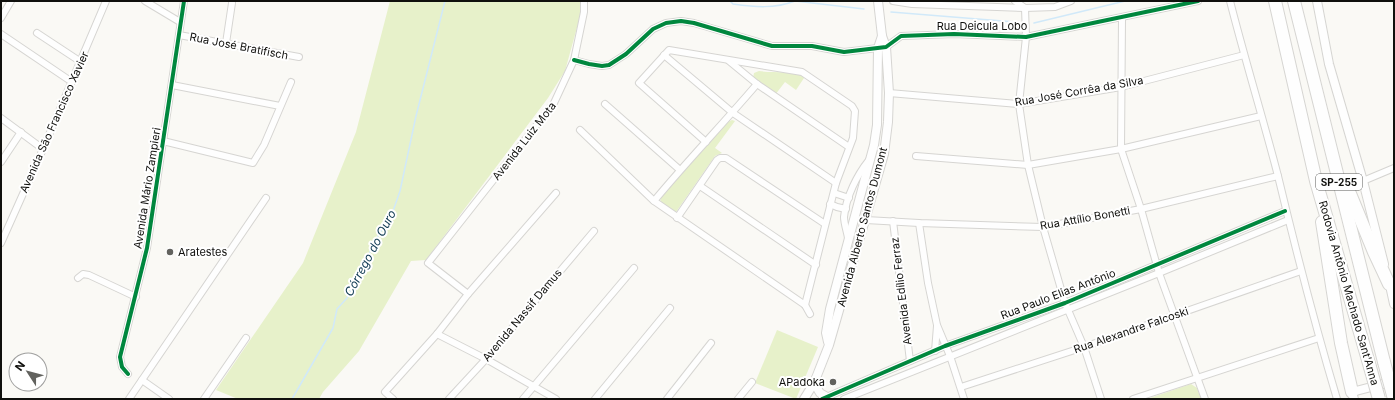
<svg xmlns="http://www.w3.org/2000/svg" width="1395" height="400" font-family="Inter,sans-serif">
  <rect width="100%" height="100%" fill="#faf9f5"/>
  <!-- green -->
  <g fill="#e7f1ca">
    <polygon points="390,1 581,1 581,13 565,71 548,98 426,260 411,261 359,351 323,392 319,399 238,399 216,390 303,263 356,132"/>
    <path d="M759 71C772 73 795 71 806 75L796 90 785 82 775 95 753 78 754 73Z"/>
    <polygon points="732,120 735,121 715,148 722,153 715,156 676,212 675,213 660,204 661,197 728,122"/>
    <polygon points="777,330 818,347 796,399 755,383"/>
    <polygon points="1191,384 1197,388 1201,399 1147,399"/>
  </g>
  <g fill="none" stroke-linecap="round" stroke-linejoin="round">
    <!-- stream -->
    <g stroke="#d1e9f9" stroke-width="1.5">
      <path d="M730 1 733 4C755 7 774 9 795 1L864 9"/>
      <polyline points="891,12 1015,22"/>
      <polyline points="1034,23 1125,1"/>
      <polyline points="292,399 333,328 337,309 347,298 378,236 392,214 400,191 416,116 445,1"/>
    </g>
    <!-- minor casing -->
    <g stroke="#d6d5d2" stroke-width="8">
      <g id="minor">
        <polyline points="145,1 180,22"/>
        <polyline points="893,1 912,4 1025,8 1055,7 1071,1"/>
        <polyline points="1015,1 1025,8 1026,37 1019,104 1028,165 1043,227 1065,303 1084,347 1101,399"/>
        <path d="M1230 1C1245 60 1263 118 1278 176 1296 251 1315 325 1337 399"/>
        <polyline points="1,18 11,1"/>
        <polyline points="1122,18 1121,149 1141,209 1159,273 1205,399"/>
        <polyline points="37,33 81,62"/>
        <polyline points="1,34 72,82"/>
        <polyline points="179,35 299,57"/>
        <polyline points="226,43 232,3"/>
        <polyline points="664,55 733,113 836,183"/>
        <polyline points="574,60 589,64 602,66 609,65 626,54 653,29 666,23 681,21 694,23 772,46 812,46 844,52 886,47 901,36 954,34 1026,37 1198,1"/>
        <polyline points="729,61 757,84 849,147"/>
        <polyline points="172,85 280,106"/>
        <polyline points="889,93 1019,104 1121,87 1244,55"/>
        <polyline points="605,104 680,170"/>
        <polyline points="1,118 43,149"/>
        <polyline points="580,130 654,201 805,305 810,314"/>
        <polyline points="163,141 253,163 264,145 291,82"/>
        <polyline points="706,142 639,83 669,50 802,72 852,106 855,111 853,138 836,183 805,305"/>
        <polyline points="916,156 1028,165 1121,149 1261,116"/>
        <polyline points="1,162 21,132"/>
        <polyline points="1363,181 1394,168"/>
        <polyline points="700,186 816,265"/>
        <polyline points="834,193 849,198"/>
        <path d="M654 201C687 161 723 124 757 84"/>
        <polyline points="830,204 837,207 846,209"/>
        <polyline points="677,218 717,160 720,158 726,158 825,224"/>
        <polyline points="866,220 919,223 1043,227 1141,209 1278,176"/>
        <polyline points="893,221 910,361"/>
        <polyline points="919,223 928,283 937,325 950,356 964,399"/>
        <path d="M848 238C847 232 844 223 844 217 846 197 857 175 869 160"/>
        <polyline points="1,243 43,149 106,1"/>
        <polyline points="78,278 83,274 89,275 136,297"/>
        <polyline points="468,294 428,263 554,103 574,60 584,12 584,1"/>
        <polyline points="437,334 486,359 556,399"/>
        <polyline points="935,351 937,326"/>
        <polyline points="128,374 122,367 120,357 147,248 184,1"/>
        <polyline points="142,380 169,399"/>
        <polyline points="961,387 1084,347 1301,271"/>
        <polyline points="129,399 266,198"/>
        <polyline points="204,399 246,338"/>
        <polyline points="393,399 385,392 437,334 468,294 556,193"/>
        <polyline points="449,399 486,359 594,231"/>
        <polyline points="523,399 634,268"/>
        <polyline points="595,399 670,308"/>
        <polyline points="667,399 711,343"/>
        <polyline points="738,399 752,382"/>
        <polyline points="822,399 945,346 1065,303 1285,211"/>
        <polyline points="844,399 1159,273 1288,220"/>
        <polyline points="1133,399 1319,338"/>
      </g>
    </g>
    <!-- tertiary casing -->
    <g stroke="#d6d5d2" stroke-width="10">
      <g id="tertiary">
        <polyline points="1317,1 1329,64 1363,181 1384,264"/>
        <polyline points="1389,281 1394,304"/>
        <polyline points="828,342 826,333 830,309 874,145 877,125 878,48 882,36"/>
        <polyline points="814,383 820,393 827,397"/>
        <polyline points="804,399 814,383 829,345 884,154 888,122 889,93 886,47 882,36 878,1"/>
        <polyline points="1354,399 1352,392 1394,381"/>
      </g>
    </g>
    <!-- motorway casing -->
    <g stroke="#d6d5d2" stroke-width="14">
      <g id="motorway">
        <polyline points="1275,1 1316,181 1370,367"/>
        <polyline points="1294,1 1384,362"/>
        <polyline points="1346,184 1374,252 1389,284"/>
        <polyline points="1322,222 1341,343 1352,392"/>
      </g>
    </g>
    <!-- minor -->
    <use href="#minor" stroke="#fefefe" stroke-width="6"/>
    <!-- tertiary -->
    <use href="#tertiary" stroke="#fefefe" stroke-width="8"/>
    <!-- motorway -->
    <use href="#motorway" stroke="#fefefe" stroke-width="12"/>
    <!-- motorway-bridge casing -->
    <g stroke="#d6d5d2" stroke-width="14" stroke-linecap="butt">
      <g id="motorway-bridge">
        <polyline points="1384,362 1394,399"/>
        <polyline points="1370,367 1379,399"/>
      </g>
    </g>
    <!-- motorway-bridge -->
    <use href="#motorway-bridge" stroke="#fefefe" stroke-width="12"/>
    <!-- cycleway casing -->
    <g stroke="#fff" stroke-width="6">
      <g id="cycleway">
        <polyline points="574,60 589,64 602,66 609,65 626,54 653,29 666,23 681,21 694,23 772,46 812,46 844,52 886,47 901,36 954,34 1026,37 1198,1"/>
        <polyline points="128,374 122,367 120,357 147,248 184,1"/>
        <polyline points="822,399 945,346 1065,303 1285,211"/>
      </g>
    </g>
    <!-- cycleway -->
    <use href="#cycleway" stroke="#00873e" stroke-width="4"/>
  </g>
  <!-- markers -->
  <g fill="#62625e" stroke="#fff" stroke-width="1.5">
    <circle cx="170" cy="252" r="4"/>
    <circle cx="833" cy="382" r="4"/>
  </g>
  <g text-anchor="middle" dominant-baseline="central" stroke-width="4" stroke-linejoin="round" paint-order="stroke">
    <!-- shield labels -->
    <rect fill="#fff" stroke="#585856" stroke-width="1" x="1316" y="174" width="46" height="16" rx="3"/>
    <g font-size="10" font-weight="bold" fill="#10100d">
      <text x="1339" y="182">SP-255</text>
    </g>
    <!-- street labels -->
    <g font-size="11" fill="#10100d" stroke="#fff">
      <text x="982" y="26">Rua Deicula Lobo</text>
      <text transform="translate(239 46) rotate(11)">Rua José Bratifisch</text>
      <text transform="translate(1079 91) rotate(-10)">Rua José Corrêa da Silva</text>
      <text transform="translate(54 122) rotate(-66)">Avenida São Francisco Xavier</text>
      <text transform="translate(524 141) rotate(-52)">Avenida Luiz Mota</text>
      <text transform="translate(147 188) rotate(-81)">Avenida Mário Zampieri</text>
      <text transform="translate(1085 218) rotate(-10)">Rua Attílio Bonetti</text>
      <text transform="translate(862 227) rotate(-75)">Avenida Alberto Santos Dumont</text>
      <text transform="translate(901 291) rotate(-97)">Avenida Edílio Ferraz</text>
      <text transform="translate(1349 293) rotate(74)">Rodovia Antônio Machado Sant'Anna</text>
      <text transform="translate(1058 294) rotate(-21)">Rua Paulo Elias Antônio</text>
      <text transform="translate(522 315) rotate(-50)">Avenida Nassif Damus</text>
      <text transform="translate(1131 330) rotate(-19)">Rua Alexandre Falcoski</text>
    </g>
    <!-- poi labels -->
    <g font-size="11" fill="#10100d" stroke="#fff" text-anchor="start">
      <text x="178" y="252">Aratestes</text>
      <text x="825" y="382" text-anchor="end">APadoka</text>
    </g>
    <!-- water labels -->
    <g font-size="12" font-style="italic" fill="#0e3851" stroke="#fff">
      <text transform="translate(370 253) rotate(-62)">Córrego do Ouro</text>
    </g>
  </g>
  <!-- border -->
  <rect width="1395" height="400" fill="none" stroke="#10100d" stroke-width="4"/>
  <!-- north arrow -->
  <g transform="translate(28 372) rotate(306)"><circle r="19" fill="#ffffff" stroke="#9f9f9e"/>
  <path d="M0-3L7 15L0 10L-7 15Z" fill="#62625e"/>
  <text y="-6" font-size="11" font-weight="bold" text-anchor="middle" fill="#10100d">N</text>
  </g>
</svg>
